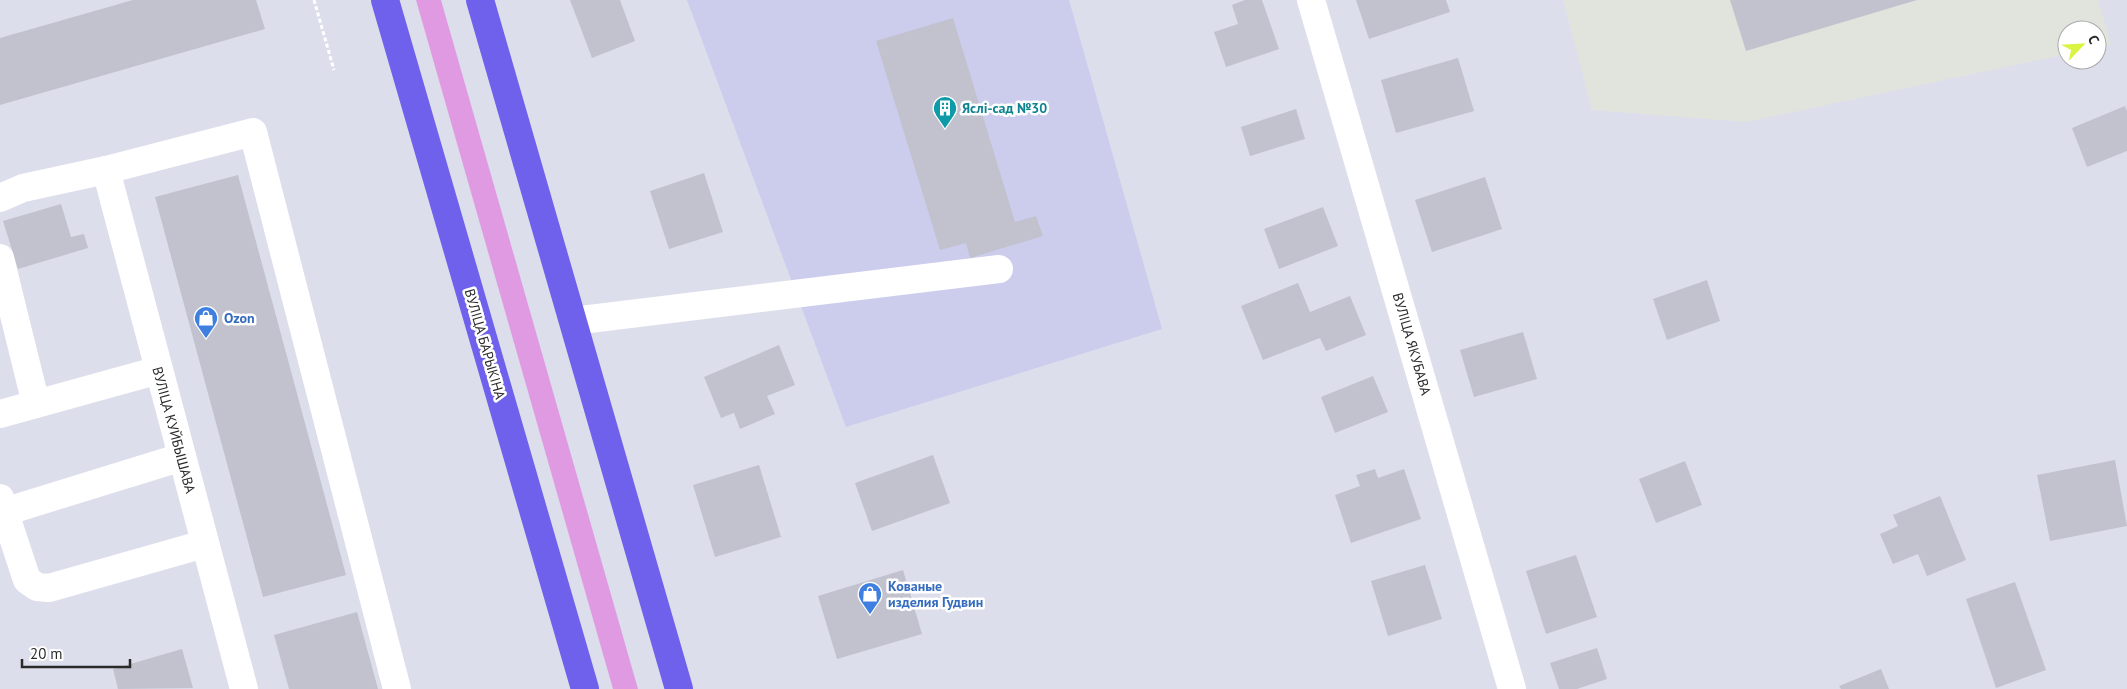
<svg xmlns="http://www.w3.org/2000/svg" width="2127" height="689" font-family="'PT Sans',sans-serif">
  <rect width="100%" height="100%" fill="#dcdeec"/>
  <!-- industrial -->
  <polygon fill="#e0e4dd" points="1563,0 2098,0 2111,45 2097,48 2097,30 2067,30 2067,54 1746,122 1592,110"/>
  <!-- education -->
  <polygon fill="#cccced" points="687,0 1069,0 1162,329 846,427"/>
  <!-- green -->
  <polygon fill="#e09ae1" points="416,0 441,0 638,689 613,689"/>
  <!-- building -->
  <g fill="#c1c2ce">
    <polygon points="133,0 256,0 265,29 0,105 0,38"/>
    <polygon points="570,0 620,0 635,41 592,58"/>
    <polygon points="1245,0 1262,0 1279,49 1226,67 1214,32 1238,24 1232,5"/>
    <polygon points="1356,0 1446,0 1450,12 1369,39"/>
    <polygon points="1730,0 1917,0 1746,51"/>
    <polygon points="953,18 1015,222 1036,216 1043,236 970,258 966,243 940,250 876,41"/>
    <polygon points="1458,58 1474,111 1396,133 1381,80"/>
    <polygon points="2125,106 2127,111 2127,151 2087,167 2072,128"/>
    <polygon points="1296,109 1305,139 1250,156 1241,127"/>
    <polygon points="704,173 723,232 669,249 650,191"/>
    <polygon points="238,175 346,575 263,597 155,197"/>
    <polygon points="1485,177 1502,229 1432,252 1415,200"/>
    <polygon points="61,204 71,237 84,234 88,248 18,269 3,221"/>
    <polygon points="1323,207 1338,246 1279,269 1264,229"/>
    <polygon points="1707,280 1720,321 1667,340 1653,299"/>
    <polygon points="1298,283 1310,312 1350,296 1366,335 1326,351 1320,338 1263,360 1241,306"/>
    <polygon points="1523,332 1537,379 1474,397 1460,350"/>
    <polygon points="779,345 795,385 767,396 775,414 740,429 734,413 721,418 704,377"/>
    <polygon points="1373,376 1388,412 1335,433 1321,397"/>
    <polygon points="933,455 950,503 872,531 855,483"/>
    <polygon points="2115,460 2127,526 2050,541 2037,475"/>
    <polygon points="1685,461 1702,505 1656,523 1639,479"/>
    <polygon points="759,465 781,537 715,557 693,485"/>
    <polygon points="1375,469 1378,478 1404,469 1421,519 1351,543 1335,495 1360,486 1356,475"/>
    <polygon points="1940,496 1966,560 1927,576 1918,554 1893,564 1880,534 1898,526 1893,515"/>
    <polygon points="1576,555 1597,617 1546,634 1526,571"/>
    <polygon points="1425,565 1442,619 1388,636 1371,581"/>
    <polygon points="903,570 922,634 837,659 818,596"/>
    <polygon points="2015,582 2046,670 1996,688 1966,599"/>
    <polygon points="357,612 378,689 289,689 274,635"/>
    <polygon points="1597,648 1607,679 1577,689 1559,689 1550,663"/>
    <polygon points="182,649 193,688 118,689 113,669"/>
    <polygon points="1881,669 1889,689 1841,689 1839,686"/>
  </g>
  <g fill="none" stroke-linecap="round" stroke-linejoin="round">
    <!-- path -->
    <polyline stroke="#fff" stroke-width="3" stroke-dasharray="4 2.5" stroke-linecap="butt" points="314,0 334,70"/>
    <!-- minor -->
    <g stroke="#fff" stroke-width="28">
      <polyline points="1311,0 1512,689"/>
      <polyline points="106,170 244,689"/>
      <polyline points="0,198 23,188 106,170 253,132 397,689"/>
      <polyline points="0,258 36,404"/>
      <polyline points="573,321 999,269"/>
      <polyline points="0,414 159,370"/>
      <polyline points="0,498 27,580 37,587 49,588 204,544"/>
      <polyline points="4,512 182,457"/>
    </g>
    <!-- major -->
    <g stroke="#6f61ec" stroke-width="28">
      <polyline points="385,0 585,689"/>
      <polyline points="480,0 679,689"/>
    </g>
  </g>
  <!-- icons -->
  <defs>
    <g id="building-pin" transform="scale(1.25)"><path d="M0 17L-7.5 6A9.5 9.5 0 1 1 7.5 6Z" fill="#0f9aa8" stroke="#fff"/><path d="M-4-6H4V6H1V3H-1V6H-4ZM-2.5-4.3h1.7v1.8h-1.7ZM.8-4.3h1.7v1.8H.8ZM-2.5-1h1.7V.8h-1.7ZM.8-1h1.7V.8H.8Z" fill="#fff"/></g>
    <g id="shop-pin" transform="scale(1.25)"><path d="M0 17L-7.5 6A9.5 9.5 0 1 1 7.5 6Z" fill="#3f7fe0" stroke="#fff"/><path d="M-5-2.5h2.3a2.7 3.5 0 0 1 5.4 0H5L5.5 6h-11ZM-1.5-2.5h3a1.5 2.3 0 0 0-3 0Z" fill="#fff"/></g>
  </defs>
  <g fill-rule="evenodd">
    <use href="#building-pin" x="945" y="108"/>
    <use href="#shop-pin" x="206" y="318"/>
    <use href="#shop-pin" x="870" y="594"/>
  </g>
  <g text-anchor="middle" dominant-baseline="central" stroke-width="5" stroke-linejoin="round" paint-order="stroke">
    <!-- culture labels -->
    <g font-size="14" font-weight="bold" fill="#0d838f" stroke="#fff" text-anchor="start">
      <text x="962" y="108">Яслі-сад №30</text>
    </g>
    <!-- shop labels -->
    <g font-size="14" font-weight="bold" fill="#366cbe" stroke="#fff" text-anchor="start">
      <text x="224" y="318">Ozon</text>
      <text x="888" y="586">Кованые<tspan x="888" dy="16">изделия Гудвин</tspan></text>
    </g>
    <!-- street labels -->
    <g font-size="14" fill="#2a2a2a" stroke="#fff">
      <text transform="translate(485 344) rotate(74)">ВУЛІЦА БАРЫКІНА</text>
      <text transform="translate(1412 344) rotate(74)">ВУЛІЦА ЯКУБАВА</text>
      <text transform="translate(174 430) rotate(75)">ВУЛІЦА КУЙБЫШАВА</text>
    </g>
  </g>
  <!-- north arrow -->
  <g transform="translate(2082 45) rotate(65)"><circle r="24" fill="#ffffff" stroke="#aaaaaa"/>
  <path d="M0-4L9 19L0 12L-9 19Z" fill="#daf441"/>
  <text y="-8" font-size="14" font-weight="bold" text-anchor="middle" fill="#2a2a2a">С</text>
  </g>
  <!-- scale -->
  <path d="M22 659v8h108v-8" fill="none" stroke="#2a2a2a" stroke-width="2.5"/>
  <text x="30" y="659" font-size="15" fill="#2a2a2a" stroke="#ffffff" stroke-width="4" paint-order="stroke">20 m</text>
</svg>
